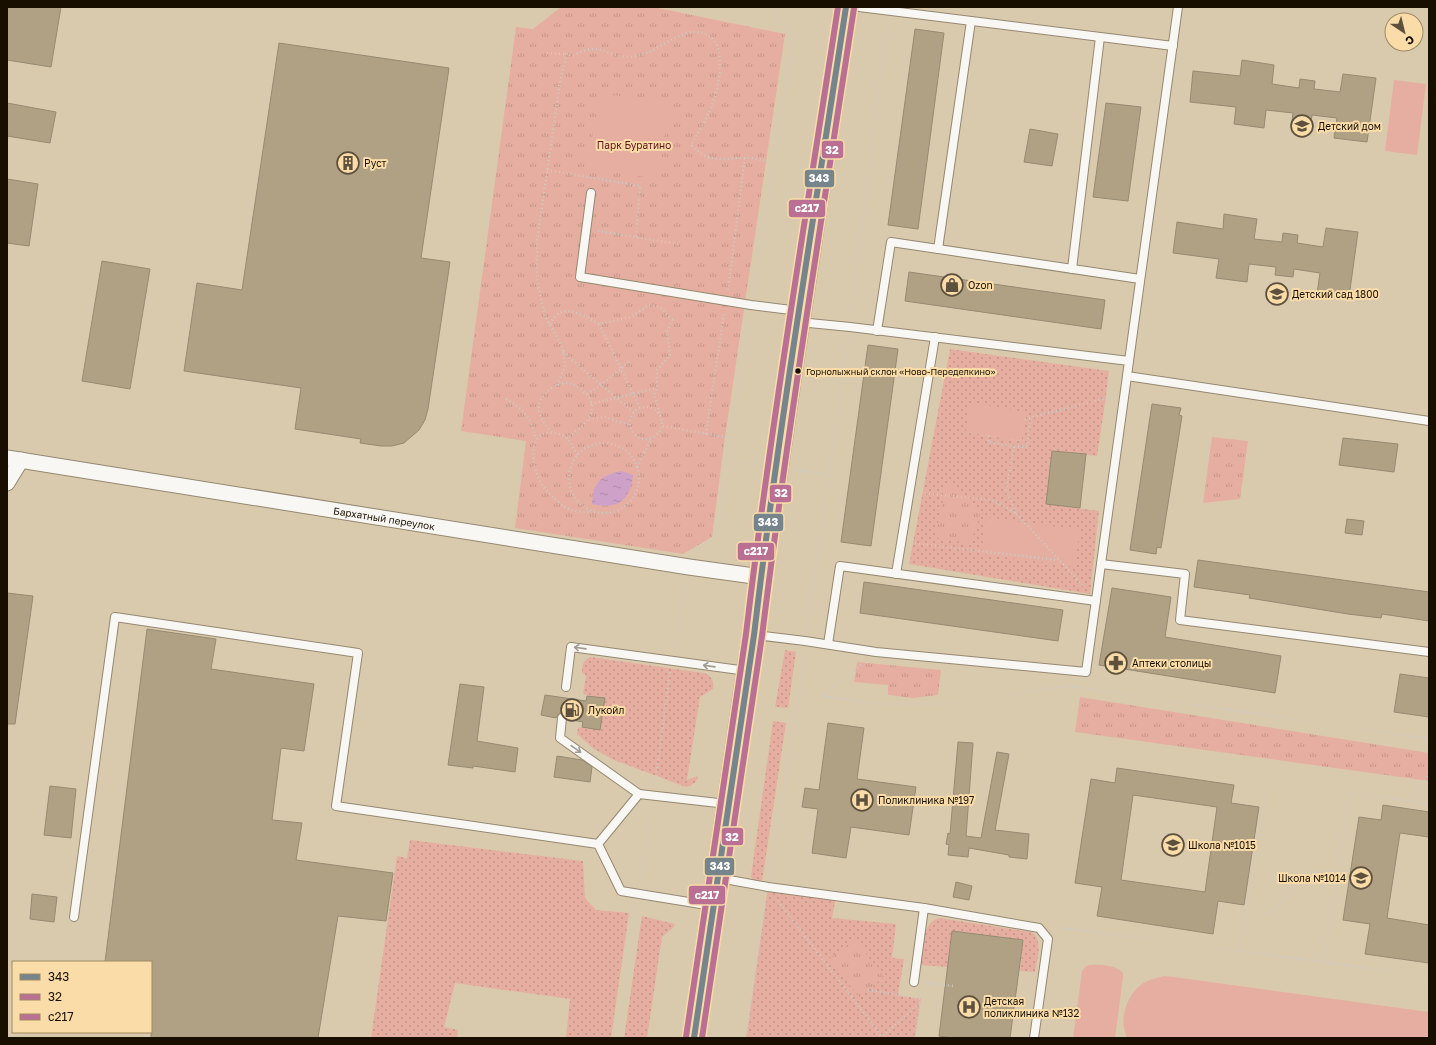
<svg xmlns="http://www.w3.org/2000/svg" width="1436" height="1045" font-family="'Golos Text',sans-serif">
  <defs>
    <pattern id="grass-dots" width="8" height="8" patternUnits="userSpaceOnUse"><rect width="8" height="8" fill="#e6aea0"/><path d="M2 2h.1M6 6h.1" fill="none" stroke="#c59488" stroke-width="1.8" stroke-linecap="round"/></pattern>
    <pattern id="park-tufts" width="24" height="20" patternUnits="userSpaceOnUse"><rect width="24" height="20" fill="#e6aea0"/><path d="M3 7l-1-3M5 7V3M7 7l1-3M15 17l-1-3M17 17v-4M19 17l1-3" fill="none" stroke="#c59488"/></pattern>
    <pattern id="water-ripples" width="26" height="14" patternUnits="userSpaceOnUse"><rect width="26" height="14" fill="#cea1c8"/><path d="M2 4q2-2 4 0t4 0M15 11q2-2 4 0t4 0" fill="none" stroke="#b089aa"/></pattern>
  </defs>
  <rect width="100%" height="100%" fill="#dacaad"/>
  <!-- grass -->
  <g fill="url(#grass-dots)" fill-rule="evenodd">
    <path d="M950 349 1109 371 1105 403 1097 456 1052 451 1046 504 1099 511 1090 594 909 564ZM1026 412 1021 441 966 432Z"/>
    <polygon points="785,650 796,652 788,708 775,707"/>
    <path d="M590 657 704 673C712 676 714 681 713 689L700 697 687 780 698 776C697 783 692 785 686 787L614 760 594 749 577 734 578 728 582 727 600 730 605 699 583 694 586 676 582 672C582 665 583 661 590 657Z"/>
    <polygon points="773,721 786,723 762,882 753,881 751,876"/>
    <polygon points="410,840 583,861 585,898 596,910 629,913 611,1038 566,1038 570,999 455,983 444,1027 458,1030 457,1038 371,1038 397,856 407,858"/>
    <polygon points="768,887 836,897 832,918 896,924 892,958 904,959 898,995 921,999 915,1038 746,1038"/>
    <polygon points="642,916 675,924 674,927 662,937 647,1038 624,1038"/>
    <path d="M939 918 1031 932C1044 939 1037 959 1035 972L1020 971 1023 940 995 936 975 948 976 934 952 931 948 967 921 965C923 949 921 923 939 918Z"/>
  </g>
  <!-- park -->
  <g fill="url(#park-tufts)">
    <polygon points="561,7 653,7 785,34 725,437 712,537 683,554 515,528 526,441 461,431 516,27 533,29"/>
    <polygon points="1212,437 1248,441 1240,499 1203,503"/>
    <polygon points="948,477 981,511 971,544 935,537"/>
    <polygon points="857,662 941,670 938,695 913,698 888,695 888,685 854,682"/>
    <polygon points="1080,697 1429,753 1429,781 1075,732"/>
    <polygon points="855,939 884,977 859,997 829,959"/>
  </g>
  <!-- garden -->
  <g fill="#e6aea0">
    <polygon points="1394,80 1426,84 1417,155 1385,151"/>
    <polygon points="600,93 670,104 657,179 587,167"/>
    <polygon points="970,403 1026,412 1021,441 966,432"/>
    <polygon points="986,517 1080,530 1075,567 981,554"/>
    <path d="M1090 965C1101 964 1115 965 1123 973V977L1115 1038H1073L1082 971 1086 966Z"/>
    <path d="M1164 976 1174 977 1429 1012V1038H1127C1118 1018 1127 993 1145 982 1151 979 1157 978 1164 976Z"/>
  </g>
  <!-- water -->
  <path fill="url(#water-ripples)" d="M621 471 633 475C630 501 617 510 592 504 593 482 600 476 621 471Z"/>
  <!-- building -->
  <g fill="#b0a184" stroke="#968a73" fill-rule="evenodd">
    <polygon points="7,7 61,7 51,67 7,60"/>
    <polygon points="915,29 944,33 918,229 888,225"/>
    <polygon points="279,43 449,68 421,258 450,262 428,409 425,420 419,430 404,443 392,446 381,446 360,443 361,439 295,429 301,388 184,371 197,283 242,290"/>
    <polygon points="1242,60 1274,65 1272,84 1299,88 1300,79 1315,81 1314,89 1340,92 1343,74 1376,78 1367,142 1334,138 1337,118 1312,115 1311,123 1292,121 1293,113 1266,110 1264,128 1234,124 1236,107 1190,102 1193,71 1240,76"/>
    <polygon points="7,103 56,112 50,143 7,136"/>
    <polygon points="1106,103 1141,107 1128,201 1093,197"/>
    <polygon points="1030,129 1058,134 1052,166 1024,162"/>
    <polygon points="7,179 38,184 29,246 7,243"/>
    <polygon points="1224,214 1257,219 1254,239 1282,242 1283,233 1298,235 1297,243 1323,247 1326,228 1358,232 1349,297 1317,293 1320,273 1294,269 1293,277 1275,275 1276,267 1249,264 1247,282 1216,278 1219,259 1173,253 1177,222 1223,229"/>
    <polygon points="102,261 150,269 130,389 82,381"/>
    <polygon points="909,272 1105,300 1101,329 905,301"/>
    <polygon points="868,345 898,349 871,546 841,542"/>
    <polygon points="1152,404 1181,408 1179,415 1182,416 1161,548 1157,547 1156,554 1130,550"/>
    <polygon points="1343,438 1398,444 1394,472 1339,465"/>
    <polygon points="1052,451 1086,454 1080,508 1046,504"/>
    <polygon points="1347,519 1364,521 1362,535 1345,533"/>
    <polygon points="1198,560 1429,592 1429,621 1382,614 1381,618 1348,614 1249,598 1250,595 1194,587"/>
    <polygon points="864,582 1063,610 1058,641 860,613"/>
    <polygon points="1112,588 1171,597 1165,637 1281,656 1275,693 1099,665"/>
    <polygon points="7,593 33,596 15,724 7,724"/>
    <polygon points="147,629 216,639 211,669 314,684 304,751 281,748 272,820 302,823 296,860 393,873 386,921 338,916 318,1038 151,1038 151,962 105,962"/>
    <polygon points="1400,674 1429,678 1429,717 1394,712"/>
    <polygon points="460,684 484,687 477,741 518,748 515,772 473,766 473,768 448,765"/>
    <polygon points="545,695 586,701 587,696 605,698 600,730 582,727 583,722 567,719 567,715 563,713 559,713 556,718 541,715"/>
    <polygon points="828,723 864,728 857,779 916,787 909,835 851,827 846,858 812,853 818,809 802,807 805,788 819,790"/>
    <polygon points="958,742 973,743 966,836 981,838 997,752 1009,754 995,830 1029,834 1027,859 1009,857 1009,855 969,848 968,857 948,855 949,845 946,844 948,833 950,834"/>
    <polygon points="557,756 582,760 592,767 590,782 554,777"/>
    <path d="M1117 768 1234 785 1231 803 1259 807 1244 905 1218 901 1213 934 1097 916 1102 887 1075 883 1091 779 1115 783ZM1133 795 1217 807 1205 892 1121 880Z"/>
    <polygon points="50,786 76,789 71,838 44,835"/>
    <polygon points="1383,805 1429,812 1429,837 1400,833 1387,918 1429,925 1429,963 1365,954 1370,924 1343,920 1359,817 1381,820"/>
    <polygon points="956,882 972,886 969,900 953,897"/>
    <polygon points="32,894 57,897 54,922 30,919"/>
    <polygon points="952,931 1023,940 1010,1038 953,1038 939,1036"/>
  </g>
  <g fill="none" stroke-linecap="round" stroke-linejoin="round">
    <!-- lane casing -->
    <g stroke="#948871" stroke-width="10">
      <g id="lane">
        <polyline points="859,7 1173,46"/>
        <polyline points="591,193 580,277 751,305 799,311"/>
        <polyline points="938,249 971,21"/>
        <polyline points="1072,269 1100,37"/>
        <polyline points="799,322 850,327 1129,361 1127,376 1429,421"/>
        <polyline points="877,331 891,242 1140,279"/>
        <polyline points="1129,361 1178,7"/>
        <polyline points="1101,564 1185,574 1180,620 1429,652"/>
        <polyline points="896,574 935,337"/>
        <polyline points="755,635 805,641 876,652 1086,672 1127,376"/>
        <polyline points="828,644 840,566 1096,601"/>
        <polyline points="566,687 571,647 747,671"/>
        <polyline points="562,718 560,738 639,794"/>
        <polyline points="719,878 768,887 924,908 1039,928 1048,939 1034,1038"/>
        <polyline points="713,906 621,891 598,844 639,794 727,804"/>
        <polyline points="74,917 115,617 358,653 336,806 598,844"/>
        <polyline points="914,982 924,908"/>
      </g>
    </g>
    <!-- street casing -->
    <g stroke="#948871" stroke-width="17">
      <g id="street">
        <path id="s1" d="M7 458 689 567 761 577"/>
        <polyline points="7,483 21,460"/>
      </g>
    </g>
    <!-- secondary casing -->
    <g stroke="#948871" stroke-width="24">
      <polyline id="secondary" points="694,1038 748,671 754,635 761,577 791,370 846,7"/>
    </g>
    <!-- path -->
    <g stroke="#cfcac1" stroke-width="2.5" stroke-dasharray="1 3" stroke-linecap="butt">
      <polyline points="547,53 566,54"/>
      <polyline points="547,170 640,186 636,237"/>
      <polyline points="598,231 678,244"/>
      <polyline points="728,290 745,157"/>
      <polyline points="753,294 793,36 771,7"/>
      <polyline points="851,316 887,21"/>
      <path d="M550 324C562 300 582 315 599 324L631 317 649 305 660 307 672 320 667 332 670 355 657 370V388L654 395 660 414"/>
      <polyline points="599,324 640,408"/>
      <polyline points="563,352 634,413"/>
      <path d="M557 385 565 367 563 348 545 316 537 280V241L561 76 565 62 566 54C568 55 572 56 575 55 575 55 579 52 580 52 584 50 590 49 595 49 600 49 604 51 609 53 617 56 628 58 636 56 657 53 675 32 695 32 733 32 719 89 710 110 705 122 698 133 691 145 709 164 721 158 744 158 751 157 759 160 766 161"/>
      <polyline points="587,394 601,385 631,360"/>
      <path d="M506 399C525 410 531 418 536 439"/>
      <polyline points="591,404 657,388"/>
      <circle cx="646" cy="423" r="16"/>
      <polyline points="1025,419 1106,398 1113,399"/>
      <polyline points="589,420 604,417 630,425"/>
      <polyline points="663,426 730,438"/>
      <path d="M552 432C547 427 542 421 540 414 534 398 553 383 568 383 575 384 580 388 584 392 604 411 583 427 567 438"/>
      <polyline points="706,434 724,313"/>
      <polyline points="989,436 988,442 1014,447 1006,490 1016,513"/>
      <circle cx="604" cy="478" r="35"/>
      <polyline points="1014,447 1027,446 1031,417"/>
      <path d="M577 455C574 450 572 444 568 439 565 436 558 433 554 433 529 429 531 461 538 477 541 484 545 489 550 494 565 509 570 512 591 512"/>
      <polyline points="727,459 759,464"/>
      <polyline points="637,467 651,439"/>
      <polyline points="796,470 829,475"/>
      <polyline points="921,493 992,500 1016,513 1084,587"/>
      <polyline points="911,543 1058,560"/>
      <polyline points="693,552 717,536 730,438 749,316"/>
      <polyline points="807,629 848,339"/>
      <polyline points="674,649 686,582"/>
      <polyline points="1069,682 1068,686 1429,739"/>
      <polyline points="822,696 877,704 940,704 1068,686"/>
      <polyline points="799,697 822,696 863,663"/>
      <polyline points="655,784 670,672"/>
      <polyline points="1416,803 1429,770"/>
      <polyline points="1429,804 1350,792 1324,962 1429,978"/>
      <polyline points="769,876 799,697 804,652"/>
      <polyline points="640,883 651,807"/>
      <polyline points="778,901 883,1038"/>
      <path d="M1245 917C1278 922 1282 892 1304 878 1314 871 1327 871 1338 872"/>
      <polyline points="1062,928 1324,962"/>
      <polyline points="1239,950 1266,794"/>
      <polyline points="924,983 954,986"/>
      <polyline points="868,990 921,999"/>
      <polyline points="618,1038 637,906"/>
      <polyline points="746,1038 766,899"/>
      <polyline points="880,1038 920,1003"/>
      <polyline points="915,1038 922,990"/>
    </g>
    <!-- lane -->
    <use href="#lane" stroke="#f9f7f3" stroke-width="8"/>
    <!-- street -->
    <use href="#street" stroke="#f9f7f3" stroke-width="15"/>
    <!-- secondary -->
    <use href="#secondary" stroke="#f4efe8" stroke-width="22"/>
    <!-- bus-1 casing -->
    <g stroke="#f9dca8" stroke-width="9">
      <path id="bus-1" d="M694 1038 754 635C779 425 814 216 846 7"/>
    </g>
    <!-- bus-2 casing -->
    <g stroke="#f9dca8" stroke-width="9">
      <path id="bus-2" d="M702 1038 762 636C788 426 822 217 854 8"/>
    </g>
    <!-- bus-3 casing -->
    <g stroke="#f9dca8" stroke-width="9">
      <path id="bus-3" d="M686 1037 746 634C771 424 806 216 838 7"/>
    </g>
    <!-- bus-1 -->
    <use href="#bus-1" stroke="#76858c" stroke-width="6"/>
    <!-- bus-2 -->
    <use href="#bus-2" stroke="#ba7093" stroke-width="6"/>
    <!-- bus-3 -->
    <use href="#bus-3" stroke="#ba7093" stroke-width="6"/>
  </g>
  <!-- one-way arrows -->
  <defs><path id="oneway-shaft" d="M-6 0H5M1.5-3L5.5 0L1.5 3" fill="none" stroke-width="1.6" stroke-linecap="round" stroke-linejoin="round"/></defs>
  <g stroke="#9f9a92">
    <use href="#oneway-shaft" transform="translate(580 648) rotate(-172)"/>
    <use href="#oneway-shaft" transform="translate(709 666) rotate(-172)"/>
    <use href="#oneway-shaft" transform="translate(576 749) rotate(35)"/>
  </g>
  <!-- icons -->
  <defs>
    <g id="school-ring" transform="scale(1.15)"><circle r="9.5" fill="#f9dca8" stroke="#5d503d" stroke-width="1.5"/><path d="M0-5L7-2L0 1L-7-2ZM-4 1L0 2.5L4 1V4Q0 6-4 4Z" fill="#5d503d"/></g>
    <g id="building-ring" transform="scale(1.15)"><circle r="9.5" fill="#f9dca8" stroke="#5d503d" stroke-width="1.5"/><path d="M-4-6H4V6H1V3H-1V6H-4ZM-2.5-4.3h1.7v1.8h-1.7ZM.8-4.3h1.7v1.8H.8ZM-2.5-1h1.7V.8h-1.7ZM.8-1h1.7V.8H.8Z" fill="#5d503d"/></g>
    <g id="shop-ring" transform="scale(1.15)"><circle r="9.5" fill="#f9dca8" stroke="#5d503d" stroke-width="1.5"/><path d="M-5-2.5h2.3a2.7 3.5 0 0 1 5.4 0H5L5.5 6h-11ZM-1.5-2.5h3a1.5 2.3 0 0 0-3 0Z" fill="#5d503d"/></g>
    <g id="pharmacy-ring" transform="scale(1.15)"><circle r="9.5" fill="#f9dca8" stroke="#5d503d" stroke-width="1.5"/><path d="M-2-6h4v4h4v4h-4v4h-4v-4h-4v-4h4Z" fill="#5d503d"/></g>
    <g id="fuel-ring" transform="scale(1.15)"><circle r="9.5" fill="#f9dca8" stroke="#5d503d" stroke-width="1.5"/><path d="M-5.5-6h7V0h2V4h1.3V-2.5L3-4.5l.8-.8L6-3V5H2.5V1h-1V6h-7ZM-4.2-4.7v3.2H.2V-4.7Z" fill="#5d503d"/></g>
    <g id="hospital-ring" transform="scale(1.15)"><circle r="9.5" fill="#f9dca8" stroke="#5d503d" stroke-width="1.5"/><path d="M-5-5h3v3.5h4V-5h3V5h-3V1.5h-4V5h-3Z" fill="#5d503d"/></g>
  </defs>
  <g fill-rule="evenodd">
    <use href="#school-ring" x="1302" y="126"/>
    <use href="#building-ring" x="348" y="163"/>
    <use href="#shop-ring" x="952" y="285"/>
    <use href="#school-ring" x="1277" y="294"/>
    <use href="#pharmacy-ring" x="1116" y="663"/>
    <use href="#fuel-ring" x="572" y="710"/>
    <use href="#hospital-ring" x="862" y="800"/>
    <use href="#school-ring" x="1173" y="845"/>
    <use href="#school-ring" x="1361" y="878"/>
    <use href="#hospital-ring" x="969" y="1007"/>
  </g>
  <!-- markers -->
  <circle fill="#190f00" stroke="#f9dca8" stroke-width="1.5" cx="798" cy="371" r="3.5"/>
  <g text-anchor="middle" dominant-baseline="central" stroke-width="4" stroke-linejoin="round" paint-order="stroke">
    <!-- bus labels -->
    <g font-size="9" fill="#190f00" stroke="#f9dca8" text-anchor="start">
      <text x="806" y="371">Горнолыжный склон «Ново-Переделкино»</text>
    </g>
    <!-- poi labels -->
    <g font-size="10" fill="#190f00" stroke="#f9dca8" text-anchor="start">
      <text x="1318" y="126">Детский дом</text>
      <text x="364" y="163">Руст</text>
      <text x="968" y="285">Ozon</text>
      <text x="1292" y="294">Детский сад 1800</text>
      <text x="1132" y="663">Аптеки столицы</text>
      <text x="588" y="710">Лукойл</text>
      <text x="878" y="800">Поликлиника №197</text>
      <text x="1188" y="845">Школа №1015</text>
      <text x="1346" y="878" text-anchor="end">Школа №1014</text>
      <text x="984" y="1001">Детская<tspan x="984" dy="12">поликлиника №132</tspan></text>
    </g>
    <!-- park labels -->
    <g font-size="10" fill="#631119" stroke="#f9dca8">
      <text x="634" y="145">Парк Буратино</text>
    </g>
    <!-- street labels -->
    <g font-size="10" fill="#190f00" stroke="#f9dca8">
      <text stroke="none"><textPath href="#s1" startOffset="382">Бархатный переулок</textPath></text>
    </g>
  </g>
  <g stroke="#f9dca8" stroke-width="1.5">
    <rect x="821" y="140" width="23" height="19" rx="4" fill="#ba7093"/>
    <rect x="804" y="169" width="31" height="19" rx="4" fill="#76858c"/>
    <rect x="788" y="199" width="38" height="19" rx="4" fill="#ba7093"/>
    <rect x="769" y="484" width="23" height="19" rx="4" fill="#ba7093"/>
    <rect x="753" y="513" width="31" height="19" rx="4" fill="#76858c"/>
    <rect x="737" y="542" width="38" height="19" rx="4" fill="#ba7093"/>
    <rect x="721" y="827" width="23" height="19" rx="4" fill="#ba7093"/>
    <rect x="704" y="857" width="31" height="19" rx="4" fill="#76858c"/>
    <rect x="688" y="885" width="38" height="20" rx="4" fill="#ba7093"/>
  </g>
  <g font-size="11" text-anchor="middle" font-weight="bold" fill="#fff">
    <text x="832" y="154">32</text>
    <text x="819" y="182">343</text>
    <text x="807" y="212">с217</text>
    <text x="781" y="497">32</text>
    <text x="768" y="526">343</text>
    <text x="756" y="555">с217</text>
    <text x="732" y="841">32</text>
    <text x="720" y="870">343</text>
    <text x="707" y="899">с217</text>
  </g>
  <!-- border -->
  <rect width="1436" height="1045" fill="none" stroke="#190f00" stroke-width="16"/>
  <!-- legend -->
  <rect x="12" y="961" width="140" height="72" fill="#f9dca8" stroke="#9f8a65"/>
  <rect x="20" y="974" width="20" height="6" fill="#76858c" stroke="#9f8a65"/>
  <text x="48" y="981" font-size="12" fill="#190f00">343</text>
  <rect x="20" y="994" width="20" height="6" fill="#ba7093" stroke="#9f8a65"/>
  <text x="48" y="1001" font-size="12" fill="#190f00">32</text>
  <rect x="20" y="1014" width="20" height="6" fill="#ba7093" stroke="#9f8a65"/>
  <text x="48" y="1021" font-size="12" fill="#190f00">с217</text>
  <!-- north arrow -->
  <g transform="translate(1404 32) rotate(145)"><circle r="19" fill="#f9dca8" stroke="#9f8a65"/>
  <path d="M0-3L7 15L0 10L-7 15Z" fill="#5d503d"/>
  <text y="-6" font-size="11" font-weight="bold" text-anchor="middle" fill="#190f00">С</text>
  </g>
</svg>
